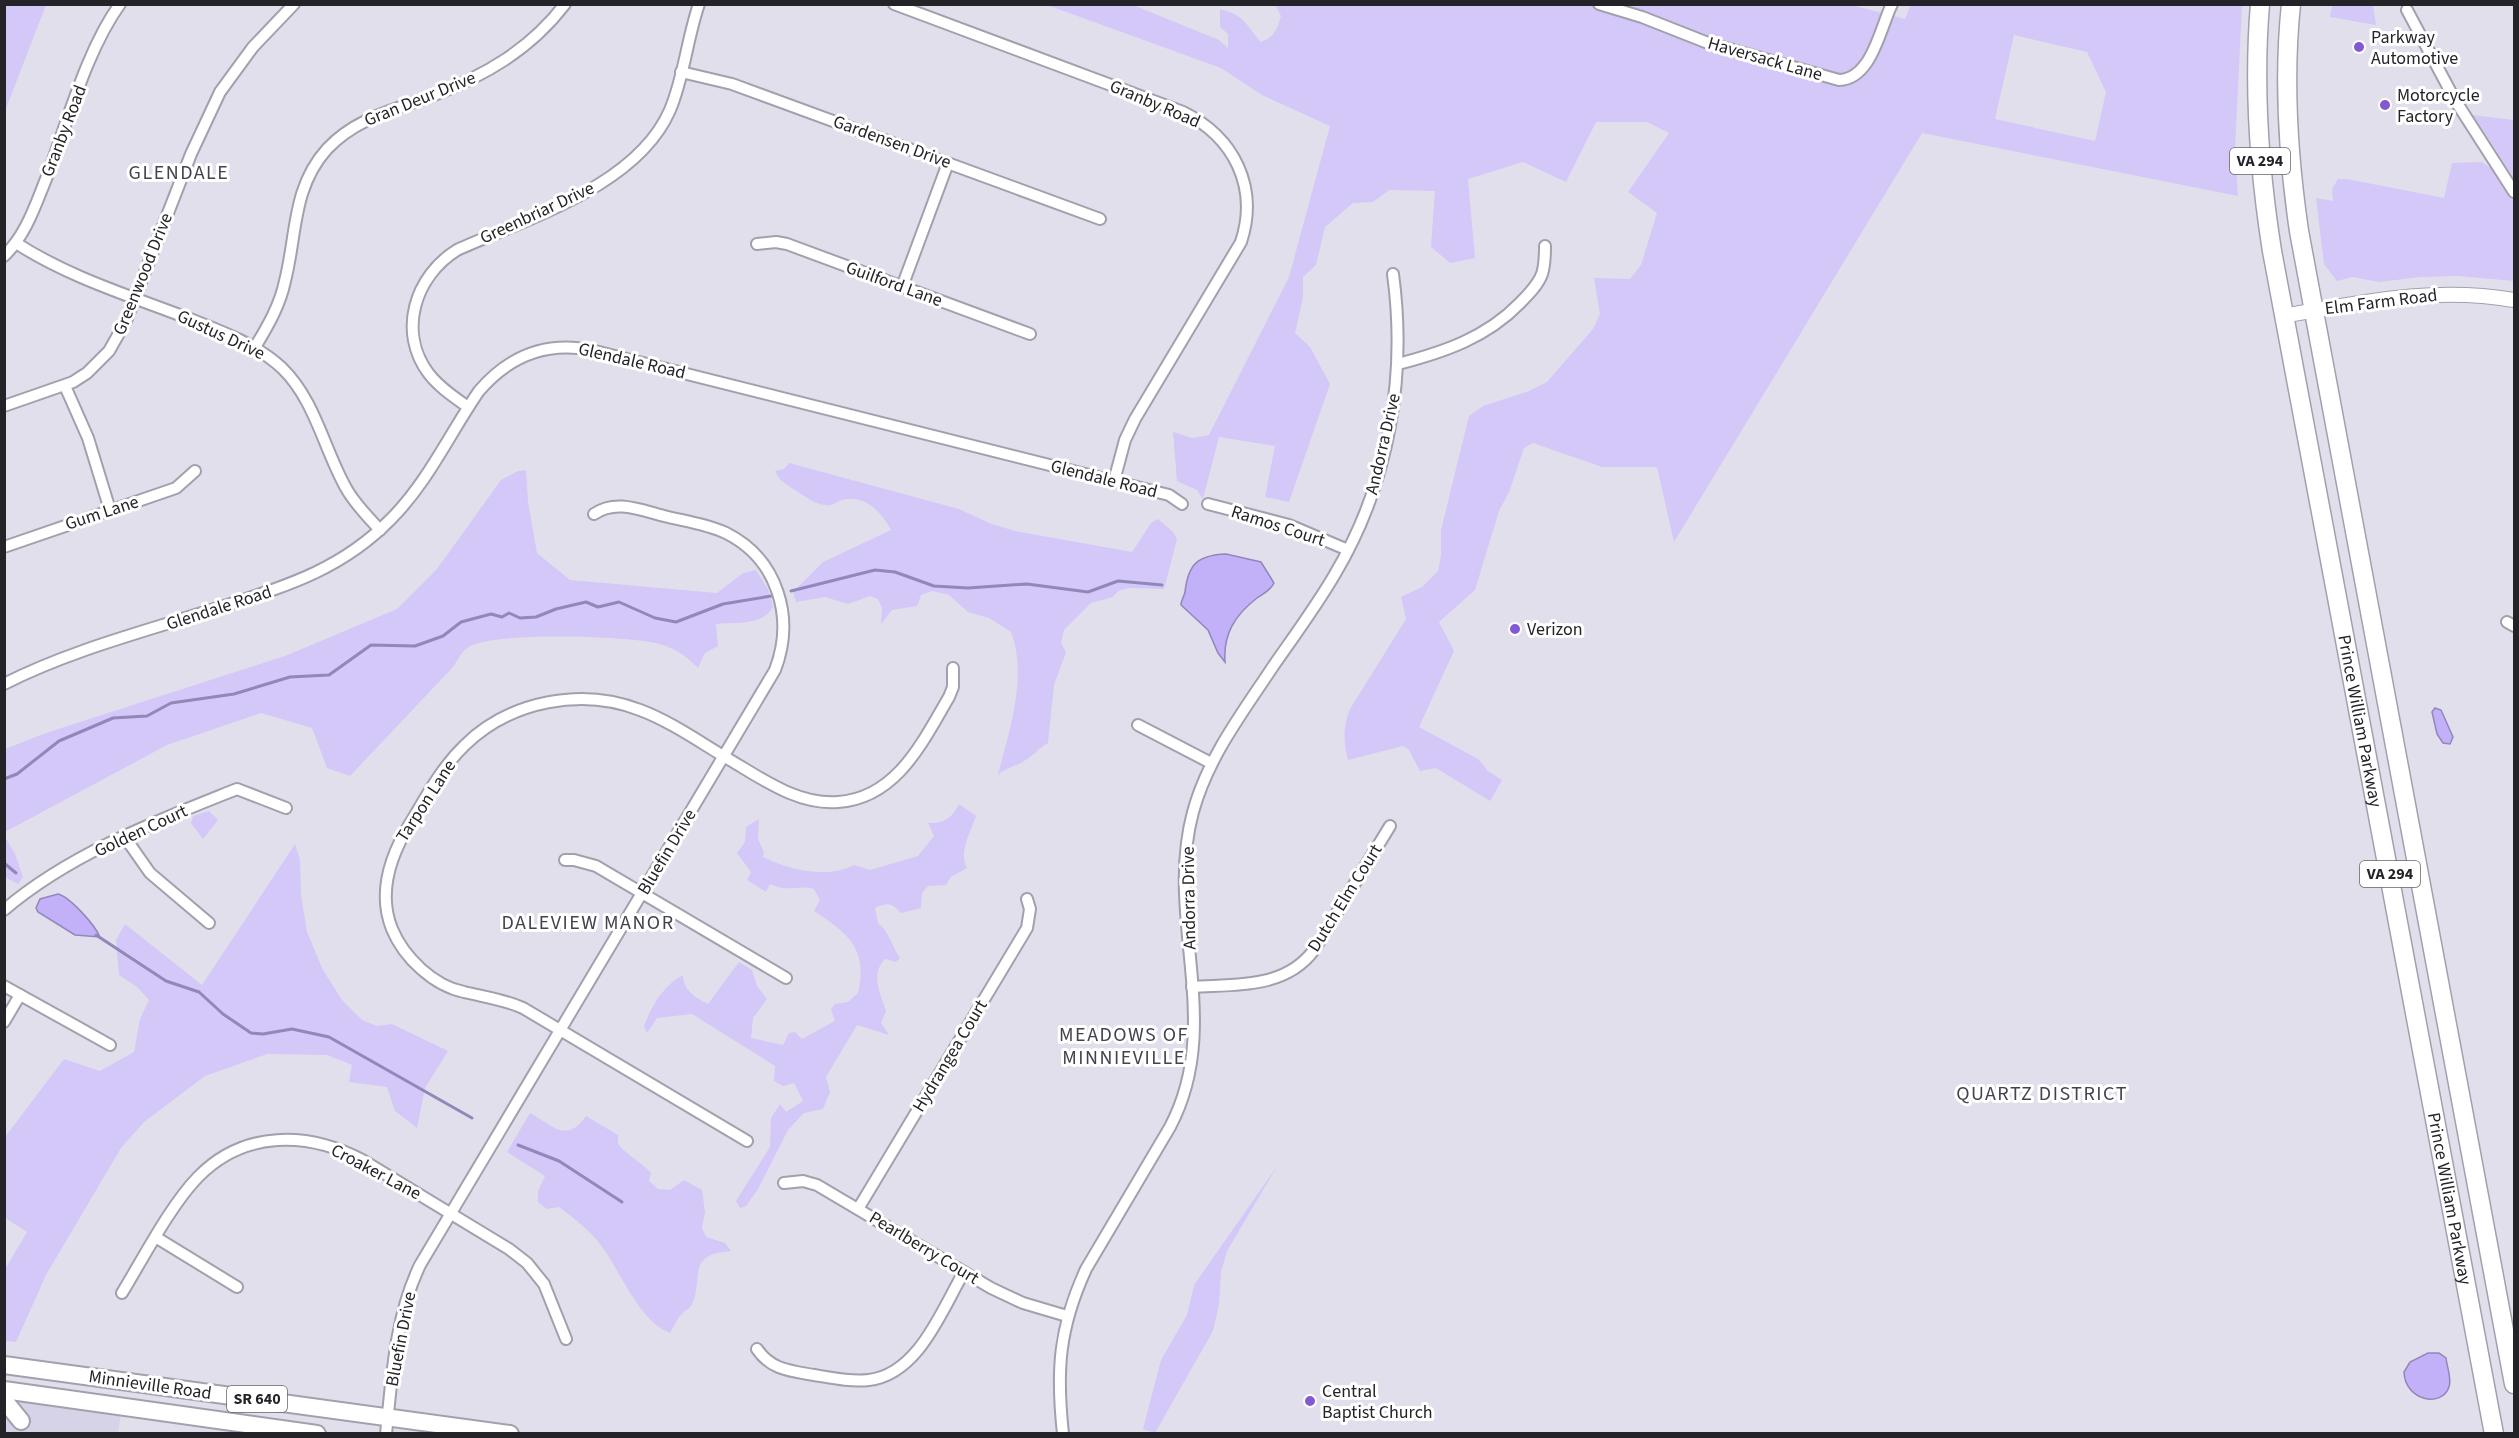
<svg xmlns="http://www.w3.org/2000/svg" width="2519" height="1438" font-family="'Source Sans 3',sans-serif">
  <rect width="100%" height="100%" fill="#e2dfed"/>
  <!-- built -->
  <polygon fill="#d6d2e7" points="5,1390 122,1406 118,1433 5,1434"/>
  <!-- green -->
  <g fill="#d3c8f7" fill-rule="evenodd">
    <polygon points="5,4 46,5 5,111 4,5"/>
    <path d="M1275 4H1848L1905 19 1911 4 2242 5 2235 150 2238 196 1922 133 1674 542 1657 467H1602L1533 443 1524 448 1509 492 1499 511 1475 590 1439 622 1454 651 1419 727 1478 759 1488 771 1502 780 1490 801 1436 768 1420 771 1409 750 1403 746 1348 760C1343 740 1343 727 1350 709L1406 619 1401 597 1422 587 1438 571 1441 555V530L1469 416 1483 406 1529 391 1547 382 1593 329 1600 314 1594 278 1630 279 1641 265 1657 213 1628 192 1669 133 1647 122H1596L1566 182 1523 162 1468 179 1475 258 1450 263 1431 247 1435 191 1389 190 1373 202 1353 203 1325 227 1316 265 1303 277V297L1295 333 1310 347 1330 384 1289 502 1265 497 1275 446 1219 437 1203 499 1197 490 1177 481 1173 432 1192 438 1209 435 1289 277 1330 126 1262 95 1221 68 1047 5H1133L1219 40 1228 48V34L1220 27V9C1245 15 1246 25 1261 42 1274 37 1277 30 1281 16ZM2014 35 2087 52 2106 92 2095 141 1995 119Z"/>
    <polygon points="2332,5 2373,5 2376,25 2330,17"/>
    <polygon points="2473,115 2514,120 2514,178"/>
    <polygon points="2482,162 2492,169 2514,201 2514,281 2458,276 2421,277 2379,282 2353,277 2337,281 2324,264 2316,198 2333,201 2332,189 2338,179 2347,179 2444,198 2452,163"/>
    <path d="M789 463 959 509 989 523 1015 531 1132 552 1151 523 1158 519 1173 532 1177 539 1164 589 1128 588 1118 591 1113 597 1091 603 1064 630 1061 643 1066 652 1054 685 1048 743C1039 748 1032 757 1024 761 1015 767 1006 767 998 775 1009 731 1028 676 1011 632L989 618 968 612 949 595 932 591 921 595 917 606 892 610 881 624 882 608 878 599 870 596 848 604 825 597 796 602 793 592 823 562 891 530C882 512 864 494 842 500 836 502 831 507 824 505 813 503 804 496 795 490 785 483 780 482 775 471L784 469Z"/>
    <path d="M526 470 528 502 537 553 570 580 717 593 743 573 756 570 768 589 773 607C763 626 735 622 716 624L718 646 705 653 698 668C685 655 674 647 655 643 627 636 488 631 467 648 461 653 457 661 453 667L350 776 327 768 312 728 261 713 167 745 5 832V749L46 733 285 656 397 609 437 569 501 480 518 471Z"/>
    <path d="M959 804 976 816C971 832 958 852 967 868L951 877 946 885 928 886 922 893 921 908 901 913C892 903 887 902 875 908L878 923C889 931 892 947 900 958L896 962 885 959C870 975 880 992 886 1011L881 1023 889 1035 857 1025 826 1077 830 1092 823 1109 804 1113 788 1130 758 1189 746 1206 740 1208 736 1201 770 1147 771 1118 780 1104 786 1112 803 1101 794 1083 783 1086 774 1081 775 1066 692 1014 657 1018 647 1033 644 1026C652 1005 663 986 683 975 683 990 696 998 708 1004L739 962 752 970 757 986 767 999 753 1018 751 1038 783 1045 789 1033 795 1032 802 1039 835 1021 831 1009 835 1004 848 1002 858 993C868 949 849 934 814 911L820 900 814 889C797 884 790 893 770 884L766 892 747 880 751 872 737 853 745 842 746 827 759 819 758 839 764 852 763 857C790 870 827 879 854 865L870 870 918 856 934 836 928 823C944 824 952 818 959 804Z"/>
    <polygon points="209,811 218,820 203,839 191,823 193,816"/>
    <polygon points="4,835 15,854 23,877 18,884 5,877"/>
    <polygon points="295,844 300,860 301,895 307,932 323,970 342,1000 362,1020 377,1026 392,1024 448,1051 425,1088 417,1128 395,1111 387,1087 349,1082 352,1065 327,1055 267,1054 205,1076 144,1122 121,1148 46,1275 16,1342 5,1341 5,1269 27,1232 5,1218 5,1137 64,1059 100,1071 134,1052 140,1019 149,1000 137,987 119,975 116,940 125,924 202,985"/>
    <path d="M530 1113C554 1126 566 1144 586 1116L618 1135V1144C628 1156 640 1161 651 1173L649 1181 658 1189 670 1190 684 1180 702 1190 705 1212 702 1228 706 1237 725 1243 731 1251C685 1254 704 1279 692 1304 689 1310 683 1311 679 1317 676 1322 673 1328 670 1333 640 1322 621 1273 603 1248 591 1231 575 1219 559 1207L547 1209 538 1202V1191L545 1176 507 1152Z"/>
    <polygon points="1278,1165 1227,1251 1221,1272 1219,1304 1213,1331 1155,1433 1143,1429 1161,1360 1187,1315 1194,1285"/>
  </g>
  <!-- water -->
  <g fill="#c2b0f8" stroke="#9386ba" stroke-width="1.5">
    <path d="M1226 554 1261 562 1274 583C1271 590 1263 594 1257 598 1235 615 1223 634 1225 662L1218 653 1208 630 1181 605C1181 600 1184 597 1185 592 1188 564 1198 555 1226 554Z"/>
    <polygon points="2435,708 2441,710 2453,737 2450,744 2443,743 2437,734 2432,712"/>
    <path d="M58 894C70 897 95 925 100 937L75 935 38 912 36 908 40 899Z"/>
    <path d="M2428 1353H2439L2446 1358C2447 1367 2452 1379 2449 1387 2442 1408 2405 1401 2404 1372L2410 1362Z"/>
  </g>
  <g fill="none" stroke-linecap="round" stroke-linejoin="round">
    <!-- stream -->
    <g stroke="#9386ba" stroke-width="3">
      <polyline points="791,591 875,570 895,572 934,586 968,588 1027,584 1088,592 1118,581 1162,585"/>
      <polyline points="4,779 17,774 59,741 113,718 147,716 171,703 234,694 290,677 329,675 371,645 415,646 443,636 461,622 491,614 502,617 509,613 520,618 536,617 556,609 586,602 598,607 619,602 655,618 676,622 723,604 771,596"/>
      <polyline points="4,863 16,873"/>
      <polyline points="96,935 166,981 199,992 223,1014 251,1033 263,1034 292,1029 329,1037 472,1118"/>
      <polyline points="518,1145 559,1161 622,1202"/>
    </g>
    <!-- minor casing -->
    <g stroke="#a3a0ad" stroke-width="14">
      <g id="minor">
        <path d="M894 4 1183 112C1234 137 1259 187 1241 242L1135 419 1125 440 1114 481"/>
        <path d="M1599 4 1642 17 1708 43 1839 80C1872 79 1880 28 1892 4"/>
        <polyline points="2407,10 2455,100 2514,192"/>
        <polyline points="681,72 732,84 1100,219"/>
        <path d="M16 243C70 278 131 296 190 319 223 332 256 344 282 368 315 400 324 449 346 488 354 503 368 517 380 530"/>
        <polyline points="757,244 776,242 787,244 1030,334"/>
        <path d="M4 256C26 235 35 206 46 179 67 124 86 51 120 4"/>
        <polyline points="902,287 948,163"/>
        <path d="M255 347C268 326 280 305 285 281 297 234 292 188 327 149 356 118 394 110 432 96 484 76 530 50 565 4"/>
        <path d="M1398 364C1444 352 1486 338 1520 303 1528 295 1538 285 1542 274 1545 265 1545 255 1545 246"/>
        <polyline points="65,386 88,438 110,510"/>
        <polyline points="4,406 73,382 87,373 109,351 126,321 191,154 220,92 253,47 294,4"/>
        <path d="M468 407C454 397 439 387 429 374 397 332 415 276 457 250 528 218 637 186 670 110 684 77 687 39 699 4"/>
        <polyline points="1208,504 1289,525 1348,550"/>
        <polyline points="4,547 176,488 195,471"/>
        <polyline points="2507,622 2514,626"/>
        <path d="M4 684C73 649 150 630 224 606 289 585 342 569 391 519 428 482 450 433 479 391 510 355 548 340 595 351L1169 495 1182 504"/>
        <polyline points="1138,725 1211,763"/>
        <polyline points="124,836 150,873 209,923"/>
        <polyline points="565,860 574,860 596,866 786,978"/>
        <path d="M4 910C71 853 157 821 237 789L286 808"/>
        <polyline points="4,986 110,1045"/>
        <path d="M1192 987C1236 984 1285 989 1314 950L1390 826"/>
        <polyline points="4,1022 20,995"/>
        <path d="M747 1141 523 1008C503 999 485 997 464 992 434 986 404 958 392 929 377 892 391 854 411 822 427 795 442 767 465 745 510 701 582 687 640 710 672 722 701 743 730 760 764 780 798 805 838 802 897 798 923 741 949 697L953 687V668"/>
        <polyline points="784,1183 803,1181 817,1185 991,1288 1023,1303 1067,1316"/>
        <polyline points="858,1209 1027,928 1030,909 1027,899"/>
        <polyline points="157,1238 237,1287"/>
        <path d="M122 1293C144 1257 170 1206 198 1177 244 1130 308 1131 364 1161L509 1249 527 1263 544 1284 566 1339"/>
        <path d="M757 1349C771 1370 791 1371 814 1375 832 1378 851 1382 869 1380 919 1374 942 1309 964 1272"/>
        <path d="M386 1434C392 1376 395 1317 420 1265L775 670C795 618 778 559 726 533 707 524 684 521 664 516 640 510 616 499 594 514"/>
        <path d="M1063 1434C1056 1370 1059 1328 1086 1269L1170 1127C1225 1023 1164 919 1193 812 1208 757 1243 712 1274 665 1295 635 1317 605 1335 574 1389 483 1407 377 1393 274"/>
      </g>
    </g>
    <!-- tertiary casing -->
    <g stroke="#a3a0ad" stroke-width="16">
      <path id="tertiary" d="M2283 316C2363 302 2434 286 2514 300"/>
    </g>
    <!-- primary casing -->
    <g stroke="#a3a0ad" stroke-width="20">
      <g id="primary">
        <polyline points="4,1365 510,1434"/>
        <polyline points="4,1390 317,1434"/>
        <polyline points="4,1400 21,1421"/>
      </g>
    </g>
    <!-- trunk casing -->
    <g stroke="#a3a0ad" stroke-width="21">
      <g id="trunk">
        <path id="s1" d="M2260 4C2253 88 2259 169 2272 251L2494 1434"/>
        <path d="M2291 4C2283 80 2288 156 2299 231L2514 1384"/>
      </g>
    </g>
    <!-- minor -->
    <use href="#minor" stroke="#fff" stroke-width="10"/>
    <!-- tertiary -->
    <use href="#tertiary" stroke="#fff" stroke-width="14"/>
    <!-- primary -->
    <use href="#primary" stroke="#fff" stroke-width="16"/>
    <!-- trunk -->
    <use href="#trunk" stroke="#fff" stroke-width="18"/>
  </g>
  <!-- markers -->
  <g fill="#8359d3" stroke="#fff" stroke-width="2">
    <circle cx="2359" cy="47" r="6"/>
    <circle cx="2385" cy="105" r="6"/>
    <circle cx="1515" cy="629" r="6"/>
    <circle cx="1310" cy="1401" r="6"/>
  </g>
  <g text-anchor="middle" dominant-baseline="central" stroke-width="6" stroke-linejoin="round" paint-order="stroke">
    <!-- shield labels -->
    <g fill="#fff" stroke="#666568" stroke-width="1.5">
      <rect x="2230" y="148" width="60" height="26" rx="4.5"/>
      <rect x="2360" y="861" width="60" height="26" rx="4.5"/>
      <rect x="227" y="1386" width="60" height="26" rx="4.5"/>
    </g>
    <g font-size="16" font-weight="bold" fill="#242328">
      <text x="2260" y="161">VA 294</text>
      <text x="2390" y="874">VA 294</text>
      <text x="257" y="1399">SR 640</text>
    </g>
    <!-- poi labels -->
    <g font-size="18" fill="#242328" stroke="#fff" text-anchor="start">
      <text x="2371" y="37">Parkway<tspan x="2371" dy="21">Automotive</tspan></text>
      <text x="2397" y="95">Motorcycle<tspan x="2397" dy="21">Factory</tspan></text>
      <text x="1527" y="629">Verizon</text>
      <text x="1322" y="1391">Central<tspan x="1322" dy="21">Baptist Church</tspan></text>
    </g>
    <!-- street labels -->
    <g font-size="18" fill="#242328" stroke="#fff">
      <text transform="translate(1765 59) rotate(16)">Haversack Lane</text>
      <text transform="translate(420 99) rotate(-22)">Gran Deur Drive</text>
      <text transform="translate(1155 104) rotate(23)">Granby Road</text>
      <text transform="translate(64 131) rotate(-69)">Granby Road</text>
      <text transform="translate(892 142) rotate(20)">Gardensen Drive</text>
      <text transform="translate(537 213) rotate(-25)">Greenbriar Drive</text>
      <text transform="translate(143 274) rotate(-68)">Greenwood Drive</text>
      <text transform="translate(894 284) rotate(20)">Guilford Lane</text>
      <text transform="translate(2381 302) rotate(-7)">Elm Farm Road</text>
      <text transform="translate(221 335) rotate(25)">Gustus Drive</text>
      <text transform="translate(632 361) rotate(13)">Glendale Road</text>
      <text transform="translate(1383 444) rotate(-77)">Andorra Drive</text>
      <text transform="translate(1104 479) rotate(14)">Glendale Road</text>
      <text transform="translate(102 513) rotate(-18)">Gum Lane</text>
      <text transform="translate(1278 526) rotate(18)">Ramos Court</text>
      <text transform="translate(219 608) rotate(-18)">Glendale Road</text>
      <text stroke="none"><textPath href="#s1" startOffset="726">Prince William Parkway</textPath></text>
      <text transform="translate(426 801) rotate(-57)">Tarpon Lane</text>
      <text transform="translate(141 831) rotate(-25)">Golden Court</text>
      <text transform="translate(667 852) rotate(-59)">Bluefin Drive</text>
      <text transform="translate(1189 898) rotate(-91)">Andorra Drive</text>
      <text transform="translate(1345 898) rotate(-58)">Dutch Elm Court</text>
      <text transform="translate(950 1056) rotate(-59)">Hydrangea Court</text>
      <text transform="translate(376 1172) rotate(28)">Croaker Lane</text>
      <text stroke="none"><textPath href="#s1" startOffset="1212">Prince William Parkway</textPath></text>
      <text transform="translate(924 1248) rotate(31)">Pearlberry Court</text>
      <text transform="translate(401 1339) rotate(-79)">Bluefin Drive</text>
      <text transform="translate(150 1385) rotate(8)">Minnieville Road</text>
    </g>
    <!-- neighbourhood labels -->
    <g font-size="20" letter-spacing="1.5" fill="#45424e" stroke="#fff">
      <text x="179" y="173">GLENDALE</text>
      <text x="588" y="923">DALEVIEW MANOR</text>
      <text x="1124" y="1035">MEADOWS OF<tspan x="1124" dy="23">MINNIEVILLE</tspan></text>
      <text x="2042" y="1094">QUARTZ DISTRICT</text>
    </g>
  </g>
  <!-- border -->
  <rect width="2519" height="1438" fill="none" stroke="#242328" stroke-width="12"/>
</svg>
